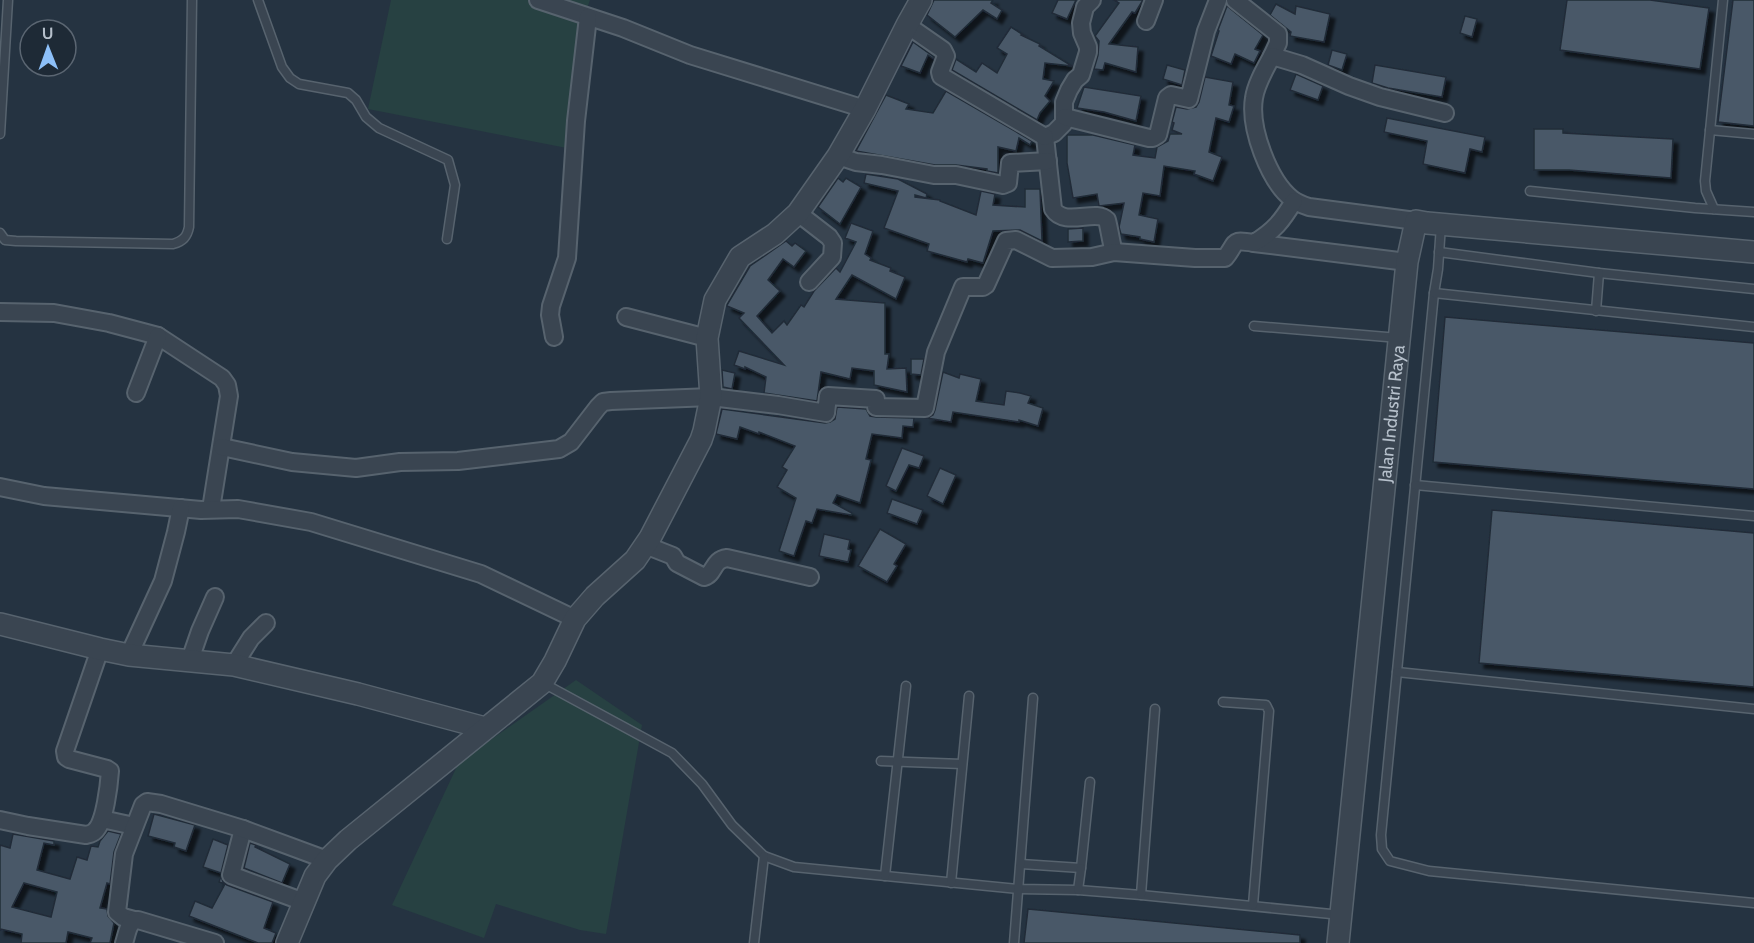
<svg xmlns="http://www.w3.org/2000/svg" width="1754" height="943" font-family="Cabin,sans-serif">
  <defs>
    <filter id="shadow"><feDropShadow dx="5" dy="5" stdDeviation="1.5" flood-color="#0009"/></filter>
  </defs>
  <rect width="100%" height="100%" fill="#253341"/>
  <!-- green -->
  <g fill="#274142">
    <polygon points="391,0 590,0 583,20 577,150 368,109"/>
    <polygon points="576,680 642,725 606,934 580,930 496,904 484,938 392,905 459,762"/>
  </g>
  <!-- building -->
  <g fill="#495967" stroke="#202c38" stroke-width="1.5" fill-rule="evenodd" filter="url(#shadow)">
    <polygon points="934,0 993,0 991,3 1002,10 997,19 983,10 955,37 927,15"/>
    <polygon points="1058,0 1076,0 1067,19 1052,13"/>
    <polygon points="1114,0 1143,0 1135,13 1132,12 1109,44 1138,47 1136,72 1105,63 1103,70 1094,69 1098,55 1099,41 1095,36 1119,3"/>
    <polygon points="1567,0 1650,0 1709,8 1700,69 1560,50"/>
    <polygon points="1733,0 1754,0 1754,126 1718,122"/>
    <polygon points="1276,4 1295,14 1296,6 1330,14 1324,42 1290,36 1291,32 1270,15"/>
    <polygon points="1227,6 1263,35 1255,49 1260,51 1254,63 1235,54 1231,64 1211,56 1219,31 1218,30"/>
    <polygon points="1465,16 1477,19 1472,37 1460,33"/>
    <polygon points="1011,27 1022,34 1021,35 1040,44 1039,46 1072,66 1045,63 1043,79 1054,81 1045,96 1050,101 1040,113 1037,120 952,70 956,59 976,72 982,63 997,73 1007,54 997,48"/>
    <polygon points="913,42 934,57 934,59 928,55 920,73 901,66"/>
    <polygon points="1332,50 1347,54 1342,70 1328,65"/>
    <polygon points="1167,65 1185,70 1182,85 1163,79"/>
    <polygon points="1375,65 1446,77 1442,97 1388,88 1372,83"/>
    <polygon points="1296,74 1323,86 1318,100 1290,90"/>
    <polygon points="1205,77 1233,82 1229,105 1234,106 1229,122 1216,118 1209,152 1222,157 1213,181 1194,174 1195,171 1164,166 1160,196 1143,193 1139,215 1158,219 1154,242 1140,239 1140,237 1121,234 1119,227 1124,203 1099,206 1097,194 1073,198 1067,163 1067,135 1093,135 1135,145 1133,155 1155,158 1157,147 1168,141 1170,134 1182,134 1172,130 1174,123 1172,122 1176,107 1187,109 1196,107 1199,102"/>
    <polygon points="1084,87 1141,96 1136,121 1104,112 1077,108"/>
    <polygon points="946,91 1032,141 1030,145 1019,138 1016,151 998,147 998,173 987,171 987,169 956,165 935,165 856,151 886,95 909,104 906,109 933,113"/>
    <polygon points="1387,118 1485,137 1482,152 1470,149 1465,173 1423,164 1427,141 1384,132"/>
    <polygon points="1534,129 1563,129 1563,133 1673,139 1671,178 1569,170 1534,170"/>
    <polygon points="866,174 898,179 927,194 926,198 915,195 915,197 940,200 940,201 976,215 981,191 995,194 993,205 1025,207 1025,189 1040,189 1042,241 1020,230 993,231 983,263 968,259 967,262 927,251 929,244 884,228 898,191 864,183"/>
    <polygon points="838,178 843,182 846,178 861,187 840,224 818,207"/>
    <polygon points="851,223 873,231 865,254 871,258 870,260 891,268 890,271 905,277 896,299 852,275 836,299 885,303 885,354 889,354 887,369 906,368 907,392 874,385 874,371 852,368 850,379 821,372 817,401 764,393 766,377 745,367 745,369 734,365 739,351 784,365 739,318 744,313 727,306 727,305 750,266 786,241 792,246 795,243 806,251 794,267 783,259 768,280 780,291 757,316 772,333 784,321 787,325 801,305 804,307 814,291 836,268 840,272 856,242 845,238"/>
    <polygon points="1083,228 1083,241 1068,242 1068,229"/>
    <polygon points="1445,317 1754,343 1754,489 1433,462"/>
    <polygon points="911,359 924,359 921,375 911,374"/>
    <polygon points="722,370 735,373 732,389 723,387"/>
    <polygon points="943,372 959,378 960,374 981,379 976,401 1004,405 1006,391 1020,393 1031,396 1028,403 1043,408 1038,426 1019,420 1019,422 953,412 951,422 927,418 933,415 935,410"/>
    <polygon points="837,407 866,409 870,416 876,417 914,418 913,427 903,426 902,438 872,434 866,459 871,460 860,503 837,495 833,503 852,513 851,515 817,509 812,523 806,521 794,556 779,551 796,498 777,487 787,470 782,467 795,446 759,432 759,434 740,427 737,439 716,434 722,409 825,423 830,422 835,419"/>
    <polygon points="902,448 924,456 919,468 909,465 896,491 886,486"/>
    <polygon points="940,468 956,475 943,504 927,496"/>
    <polygon points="892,499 923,510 917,524 887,513"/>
    <polygon points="1492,510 1754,533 1754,687 1479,663"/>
    <polygon points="880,529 906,544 894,564 897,566 887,582 858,566"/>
    <polygon points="824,534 850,540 848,549 851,550 848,562 819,556"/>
    <polygon points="154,814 195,825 186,851 174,847 175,843 148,836"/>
    <path d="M108 831 121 834 114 852 110 884 107 883 100 908 107 909 108 916 114 923 110 943H90L92 938 68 932 66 943H21L22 934 1 929 0 931V845L10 848 13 834 54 841V845L44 843 37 870 70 879 77 857 87 860 91 846 98 847 100 841ZM24 883 57 892 51 917 12 907Z"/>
    <polygon points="213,839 228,845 221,873 203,867"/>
    <polygon points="250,843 256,845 255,847 290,864 282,883 244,868"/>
    <polygon points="221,876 223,882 227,885 273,902 264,928 276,933 272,943 258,943 189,916 195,901 212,908 225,884 219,882"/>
    <polygon points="1028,909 1300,935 1300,943 1024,943"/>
  </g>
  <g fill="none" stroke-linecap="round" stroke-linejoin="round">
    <!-- service casing -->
    <g stroke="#57636e" stroke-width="11">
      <g id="service">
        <polyline points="258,0 282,67 290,78 299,84 348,93 356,100 366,117 379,128 448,160 455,185 447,239"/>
        <polyline points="1710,130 1754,134"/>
        <polyline points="0,134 8,0"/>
        <polyline points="1530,191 1695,208 1754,212"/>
        <polyline points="1714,209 1706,191 1705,181 1723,0"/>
        <polyline points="1441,225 1438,269 1434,293 1381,835 1382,849 1390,861 1429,871 1754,903"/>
        <path d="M0 233 5 240 16 241 173 244C183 241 187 237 189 227L192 0"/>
        <polyline points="1439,252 1599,273 1754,289"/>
        <polyline points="1434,293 1754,327"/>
        <polyline points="1596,311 1599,273"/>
        <polyline points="1254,326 1399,338"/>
        <polyline points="1415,485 1754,516"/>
        <polyline points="1397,672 1754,709"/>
        <polyline points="543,683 672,753 702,784 732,825 764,856 794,867 1019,889 1078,890 1141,895 1341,915"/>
        <polyline points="1223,702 1266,705 1269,711 1253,905"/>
        <polyline points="881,761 962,764"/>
        <polyline points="1021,864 1081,868 1090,782"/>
        <polyline points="885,876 906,686"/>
        <polyline points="951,883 969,696"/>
        <polyline points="1078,890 1081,868"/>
        <polyline points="1141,895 1155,709"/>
        <polyline points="754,943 764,856"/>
        <polyline points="1014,943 1033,698"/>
      </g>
    </g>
    <!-- minor casing -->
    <g stroke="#57636e" stroke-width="20">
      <g id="minor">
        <polyline points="538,0 623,28 690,55 865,109"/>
        <path d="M1092 0 1085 7 1081 23 1082 33 1088 47V52L1081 75 1075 80 1069 90 1064 102V123L1054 133 1045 137 1053 209C1065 228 1096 208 1107 220 1108 222 1112 247 1114 252"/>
        <polyline points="1235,0 1278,34 1278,43 1272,56"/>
        <polyline points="1146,21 1154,0"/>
        <polyline points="907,25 943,50 946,56 940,72 941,76 1045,137"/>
        <polyline points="1065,117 1149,138 1153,138 1158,135 1167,98 1171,95 1189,99 1206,31 1218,0"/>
        <polyline points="838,156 856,162 882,165 934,175 956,175 1003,185 1008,183 1010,163 1048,161"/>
        <polyline points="798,213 829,237 833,243 832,257 809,282"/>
        <path d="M1416 221 1309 207C1303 205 1297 203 1292 199 1269 181 1249 128 1254 98 1256 84 1265 69 1272 56L1302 65 1349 86 1380 97 1445 113"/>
        <polyline points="1254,243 1407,262"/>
        <polyline points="0,312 54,313 109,323 158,336 222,378 227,385 229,396 211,509"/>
        <polyline points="626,317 707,338"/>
        <polyline points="554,337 550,315 551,306 567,258 576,121 588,17"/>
        <polyline points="136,393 158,336"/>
        <path d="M222 447 292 462 356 468 400 462 458 461 559 449 571 442 598 407 603 402 611 401 711 397 778 405 826 413 828 396 876 399V407L925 408 936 352 963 287H983L986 285 1006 241 1016 240 1052 258 1092 257 1114 252 1195 258H1225C1238 242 1230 239 1254 243 1274 231 1282 221 1294 201"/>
        <polyline points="0,487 44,496 201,510 238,509 311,522 481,574 575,619"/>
        <path d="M645 545 673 556 677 563 704 577C715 574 712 560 727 558L810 577"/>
        <polyline points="129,655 163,581 176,532 181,508"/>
        <polyline points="190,660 200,631 215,597"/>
        <polyline points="234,665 251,638 266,623"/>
        <polyline points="102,819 134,826"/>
        <path d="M0 820 28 826 86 835C90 834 92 834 95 831 105 822 109 785 110 771L107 769 69 759 66 757 65 751 100 649"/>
        <polyline points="243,829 231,875 304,902"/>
        <polyline points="134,920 123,917 117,912 124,854 143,805 147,802 161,804 243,829 327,860"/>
        <path d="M124 943C127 935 128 920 138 920L215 943"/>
      </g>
    </g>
    <!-- tertiary casing -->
    <g stroke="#57636e" stroke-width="24">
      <g id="tertiary">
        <polyline points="0,624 100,649 129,655 234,665 358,694 485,728"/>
        <polyline points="287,943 315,876 327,860 348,840 542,683 555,661 575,619 595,596 635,560 650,538 701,440 704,431 711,397 707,338 715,300 740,257 775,234 798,213 838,156 865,109 907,25 921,0"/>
        <path id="s1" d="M1338 943 1407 262 1416 221 1427 223 1754 252"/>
      </g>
    </g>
    <!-- service -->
    <use href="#service" stroke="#3a4551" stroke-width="8"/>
    <!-- minor -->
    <use href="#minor" stroke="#3a4551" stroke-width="16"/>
    <!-- tertiary -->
    <use href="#tertiary" stroke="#3a4551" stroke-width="21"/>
  </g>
  <g text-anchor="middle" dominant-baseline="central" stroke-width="6" stroke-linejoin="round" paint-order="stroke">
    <!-- street labels -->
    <g font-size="18" fill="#b6c0cb" stroke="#1e2a36">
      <text stroke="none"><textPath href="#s1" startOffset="532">Jalan Industri Raya</textPath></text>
    </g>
  </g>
  <!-- north arrow -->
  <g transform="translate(48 48) rotate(359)"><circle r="28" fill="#1e2a36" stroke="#5b6672" stroke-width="1.5"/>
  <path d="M0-4.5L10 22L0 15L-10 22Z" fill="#8dc0f9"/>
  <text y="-9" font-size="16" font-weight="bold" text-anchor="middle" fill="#b6c0cb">U</text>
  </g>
</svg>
